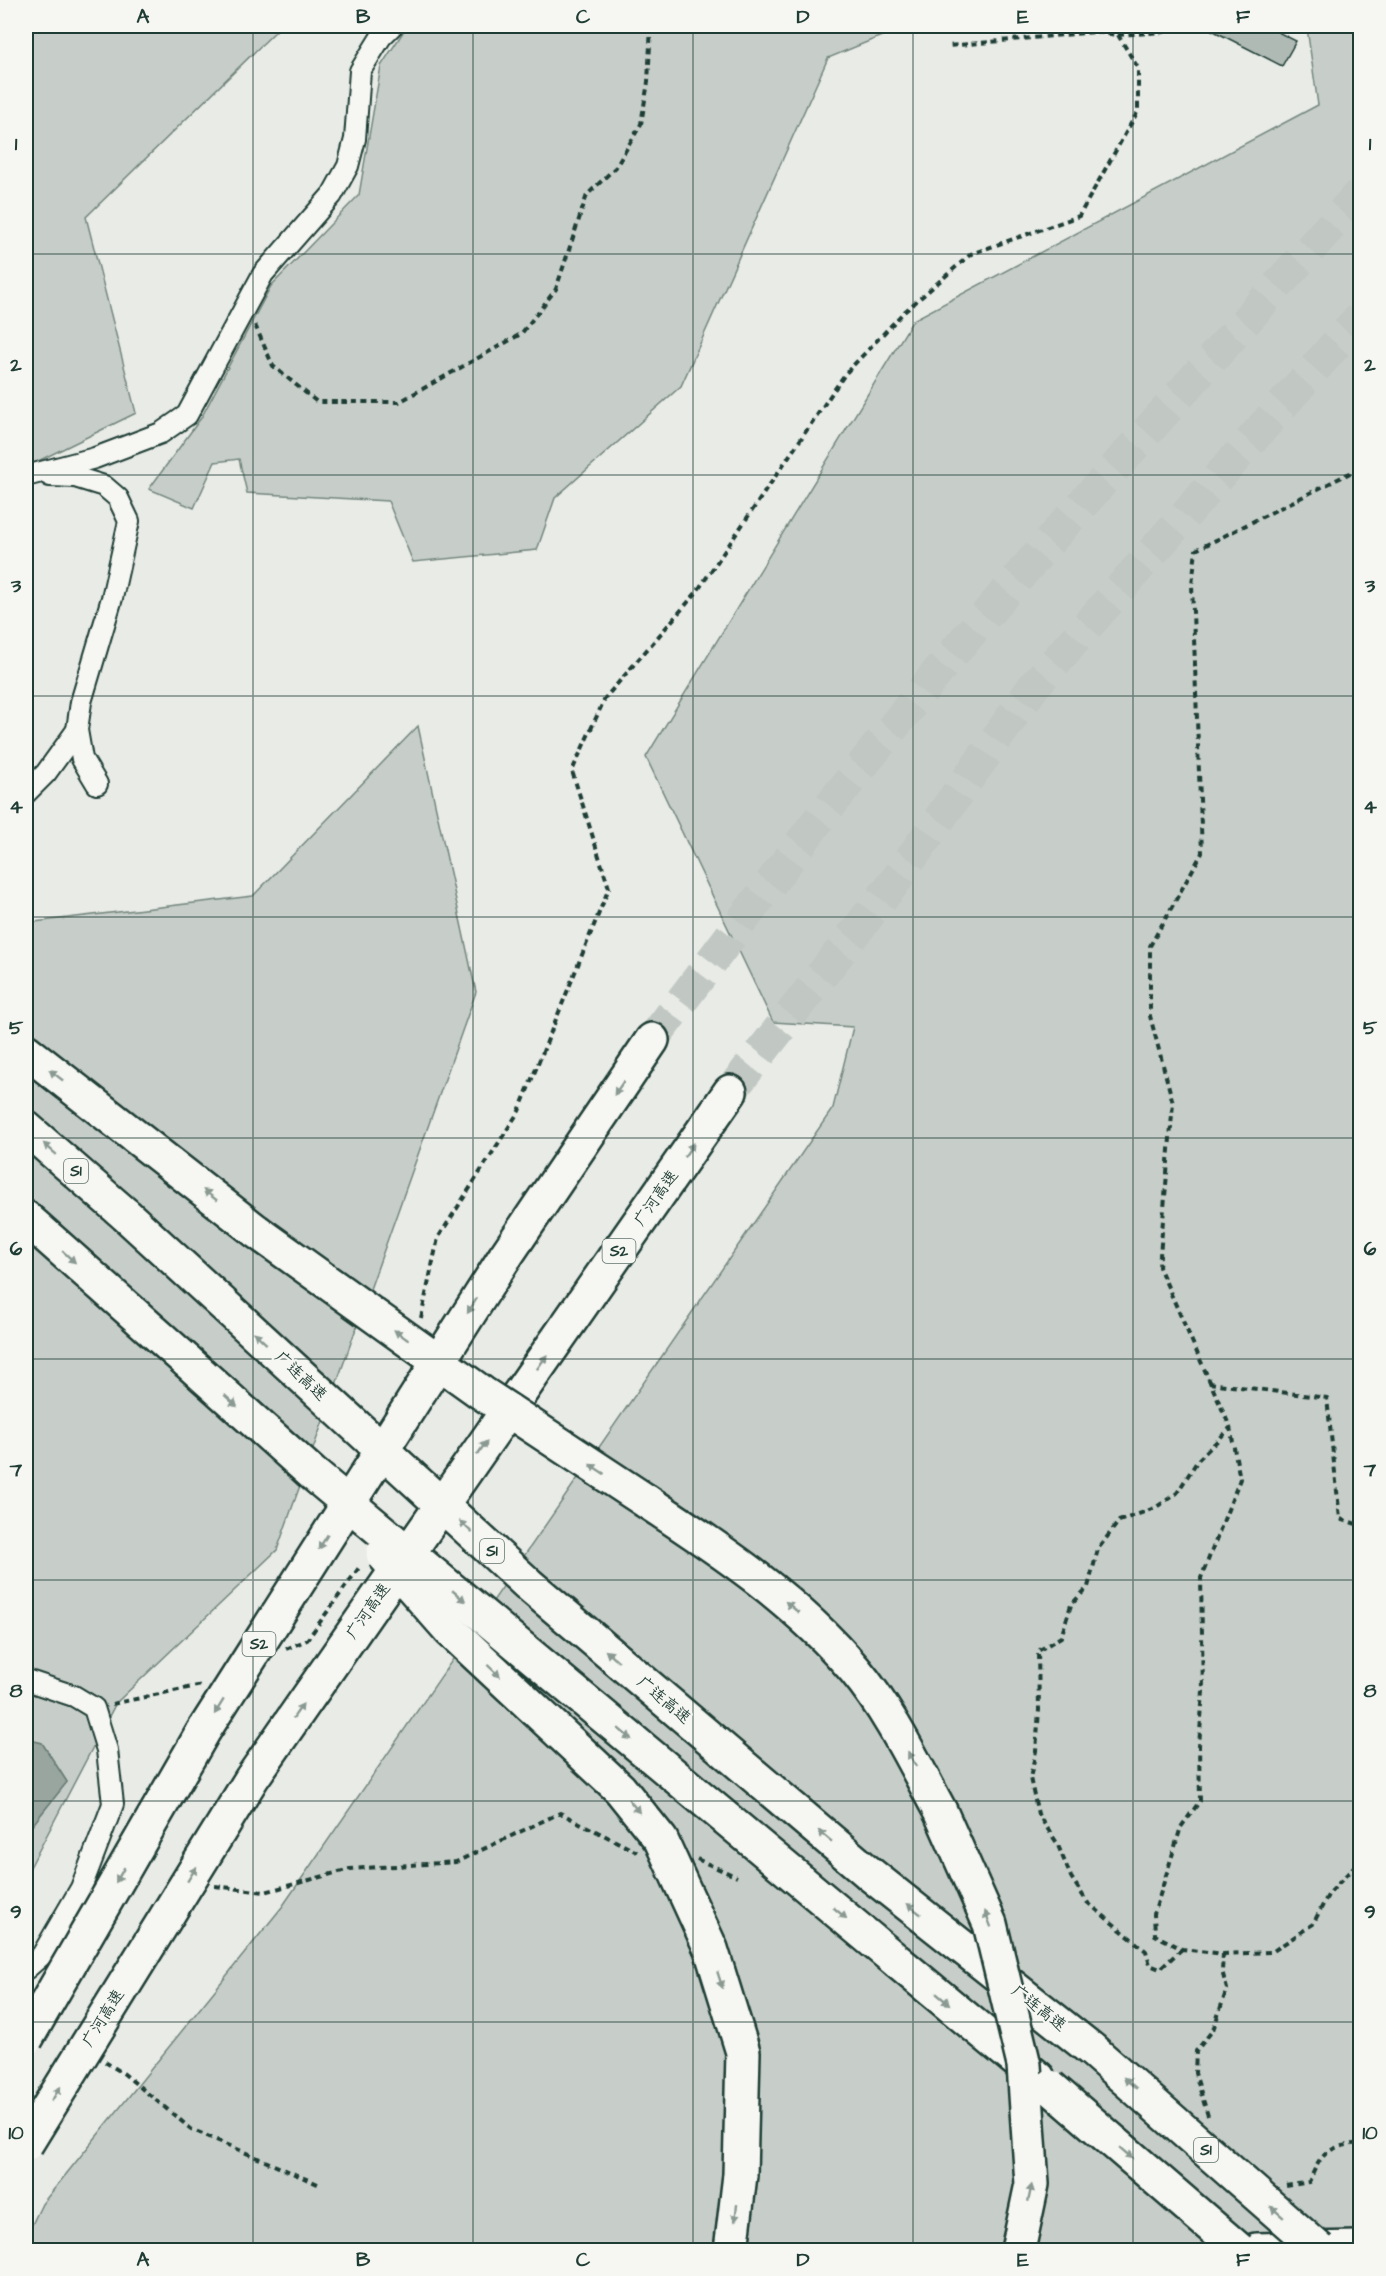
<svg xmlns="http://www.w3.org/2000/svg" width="1386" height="2276" font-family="'Architects Daughter','LXGW WenKai TC',sans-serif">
  <rect width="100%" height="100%" fill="#e9ebe7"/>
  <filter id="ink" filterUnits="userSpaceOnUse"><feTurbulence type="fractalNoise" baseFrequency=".0167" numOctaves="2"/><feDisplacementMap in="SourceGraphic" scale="12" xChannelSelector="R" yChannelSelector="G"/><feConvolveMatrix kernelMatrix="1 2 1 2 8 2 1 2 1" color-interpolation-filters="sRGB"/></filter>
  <g filter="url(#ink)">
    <!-- green -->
    <g fill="#c7cec9" stroke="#73867e" stroke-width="1.5">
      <polygon points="26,26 281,26 86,217 136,413 26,467"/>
      <polygon points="407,26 906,26 828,58 681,386 555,498 537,550 413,562 388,501 247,493 239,459 215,462 194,508 149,489 201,418 271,286 359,195 381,66"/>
      <polygon points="1302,26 1360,26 1360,2250 26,2250 26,2237 42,2204 282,1907 833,1108 853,1027 773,1022 646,757 913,320 1318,105 1307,28"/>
      <polygon points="418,726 476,992 277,1550 116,1703 26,1875 26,1833 67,1782 42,1743 26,1739 26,923 253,896"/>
    </g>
    <!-- water -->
    <polygon fill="#99a6a0" stroke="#687c75" stroke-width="1.5" points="26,1739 42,1743 67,1782 26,1833"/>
    <!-- building -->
    <polygon fill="#b0bab5" stroke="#1f3d34" stroke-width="1.5" points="1204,26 1266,26 1296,41 1282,66"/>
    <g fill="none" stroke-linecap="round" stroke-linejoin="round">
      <!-- highway-tunnel -->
      <g stroke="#c1c8c3" stroke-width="33" stroke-dasharray="33 16" stroke-linecap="butt">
        <polyline points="652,1040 819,819 944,664 1053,537 1360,193"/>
        <polyline points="730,1092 893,884 1034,686 1360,317"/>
      </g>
      <!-- street casing -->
      <g stroke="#1f3d34" stroke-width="24">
        <g id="street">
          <polyline points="26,476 95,458 161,433 187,415 263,274 332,195 348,166 355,139 360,71 381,37 392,26"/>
          <polyline points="50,476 75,477 104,486 118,498 129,521 112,598 81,702 77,730 82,759 97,784"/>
          <polyline points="26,793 46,773 77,730"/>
          <polyline points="26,1680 74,1696 94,1708 107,1750 113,1804 81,1888 42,1955 26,1969"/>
        </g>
      </g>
      <!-- highway casing -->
      <g stroke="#1f3d34" stroke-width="38">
        <g id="highway">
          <polyline points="26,1051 256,1231"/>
          <polyline points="26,1128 126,1215"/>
          <polyline points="26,1218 188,1362"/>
          <polyline points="505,1257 652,1040"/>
          <polyline points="508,1410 730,1092"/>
          <path d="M646 1501C721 1550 797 1601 855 1670 890 1712 914 1763 940 1811"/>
          <polyline points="870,1874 1091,2049"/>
          <polyline points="898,1962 1038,2078"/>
          <polyline points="731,2250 740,2175"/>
          <polyline points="1256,2250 1360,2248"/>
        </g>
      </g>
      <!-- path -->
      <g stroke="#1f3d34" stroke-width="4" stroke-dasharray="6 4.5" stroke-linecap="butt">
        <polyline points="1118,35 1164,32 1171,26"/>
        <polyline points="255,325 273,366 317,402 399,402 521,334 556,289 587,195 616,167 641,124 648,82 651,26"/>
        <polyline points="1360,468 1196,550 1192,585 1202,853 1150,946 1150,1016 1173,1103 1159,1267 1230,1427 1240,1479 1201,1578 1203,1691 1199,1746 1200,1801 1181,1827 1154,1914 1155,1935 1182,1949 1223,1954 1272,1952 1313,1924 1328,1895 1360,1860"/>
        <polyline points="421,1318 438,1238 519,1111 609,888 572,771 605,698 696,593 845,374 903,313 971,254 1079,216 1138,111 1138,68 1118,35 1094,32 949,46"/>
        <polyline points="1209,1383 1327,1398 1340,1519 1360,1525"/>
        <polyline points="286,1649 307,1640 361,1565"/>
        <polyline points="112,1704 202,1685"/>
        <polyline points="697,1859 737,1877"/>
        <polyline points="215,1886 265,1892 350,1869 456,1862 560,1813 637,1852"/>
        <polyline points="1182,1949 1160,1969 1150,1965 1146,1951 1087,1902 1071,1877 1057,1843 1038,1814 1030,1778 1036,1751 1039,1710 1038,1651 1061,1637 1071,1605 1088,1587 1098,1549 1119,1521 1155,1508 1177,1493 1198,1460 1230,1428"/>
        <polyline points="105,2062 123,2073 191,2129 320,2185"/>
        <polyline points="1208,2116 1195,2073 1196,2051 1213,2030 1227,1989 1222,1971 1223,1954"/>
        <path d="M1286 2186 1309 2182C1322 2152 1327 2147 1360 2143"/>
      </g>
      <!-- street -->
      <use href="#street" stroke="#f6f6f2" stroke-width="20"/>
      <!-- highway -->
      <use href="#highway" stroke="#f6f6f2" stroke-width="33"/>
      <!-- highway-bridge casing -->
      <g stroke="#1f3d34" stroke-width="38" stroke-linecap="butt">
        <g id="highway-bridge">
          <polyline points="126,1215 528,1584 870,1874"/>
          <polyline points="256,1231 482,1393 646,1501"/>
          <polyline points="188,1362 312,1473 898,1962"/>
          <polyline points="383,1554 450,1630 620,1789 661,1840 711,1949 743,2052 740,2175"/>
          <polyline points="940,1811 990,1924 1024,2065 1032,2184 1018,2250"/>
          <polyline points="26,2039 203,1732 505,1257"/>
          <polyline points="1091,2049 1320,2250"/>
          <polyline points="1050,2087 1239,2250"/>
          <polyline points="26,2144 252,1778 508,1410"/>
        </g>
      </g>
      <!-- highway-bridge -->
      <use href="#highway-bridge" stroke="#f6f6f2" stroke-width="33"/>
    </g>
    <!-- one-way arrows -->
    <defs><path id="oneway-solid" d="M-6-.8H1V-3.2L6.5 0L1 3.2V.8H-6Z" transform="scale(1.5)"/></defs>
    <g fill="#8a9a93">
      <use href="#oneway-solid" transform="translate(56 1075) rotate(-142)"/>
      <use href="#oneway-solid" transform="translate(619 1088) rotate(124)"/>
      <use href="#oneway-solid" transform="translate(50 1149) rotate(-139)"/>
      <use href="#oneway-solid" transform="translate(689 1150) rotate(-55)"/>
      <use href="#oneway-solid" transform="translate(210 1195) rotate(-142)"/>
      <use href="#oneway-solid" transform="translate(69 1257) rotate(42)"/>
      <use href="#oneway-solid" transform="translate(472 1306) rotate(122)"/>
      <use href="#oneway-solid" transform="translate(401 1335) rotate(-144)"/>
      <use href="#oneway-solid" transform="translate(260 1338) rotate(-137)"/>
      <use href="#oneway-solid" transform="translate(542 1362) rotate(-55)"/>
      <use href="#oneway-solid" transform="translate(231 1401) rotate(42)"/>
      <use href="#oneway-solid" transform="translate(482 1448) rotate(-55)"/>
      <use href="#oneway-solid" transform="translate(597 1469) rotate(-147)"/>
      <use href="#oneway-solid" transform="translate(466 1527) rotate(-137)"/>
      <use href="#oneway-solid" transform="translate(323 1542) rotate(122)"/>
      <use href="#oneway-solid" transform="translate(459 1596) rotate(40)"/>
      <use href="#oneway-solid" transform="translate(792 1607) rotate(-140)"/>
      <use href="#oneway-solid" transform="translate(612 1656) rotate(-140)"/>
      <use href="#oneway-solid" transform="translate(494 1671) rotate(43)"/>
      <use href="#oneway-solid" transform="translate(219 1707) rotate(122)"/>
      <use href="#oneway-solid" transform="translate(298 1711) rotate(-55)"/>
      <use href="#oneway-solid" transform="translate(625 1734) rotate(40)"/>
      <use href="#oneway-solid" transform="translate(912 1759) rotate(-119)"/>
      <use href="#oneway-solid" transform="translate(634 1806) rotate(51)"/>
      <use href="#oneway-solid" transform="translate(825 1836) rotate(-140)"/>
      <use href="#oneway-solid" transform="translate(192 1874) rotate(-58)"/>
      <use href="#oneway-solid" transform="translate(120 1875) rotate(120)"/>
      <use href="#oneway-solid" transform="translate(914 1909) rotate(-142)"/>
      <use href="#oneway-solid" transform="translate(840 1913) rotate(40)"/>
      <use href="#oneway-solid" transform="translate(988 1919) rotate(-111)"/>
      <use href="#oneway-solid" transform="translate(720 1980) rotate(72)"/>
      <use href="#oneway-solid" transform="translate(943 1999) rotate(40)"/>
      <use href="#oneway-solid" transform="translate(1130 2083) rotate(-139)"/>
      <use href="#oneway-solid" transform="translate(56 2094) rotate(-58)"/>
      <use href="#oneway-solid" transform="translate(1126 2153) rotate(41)"/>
      <use href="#oneway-solid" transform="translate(1030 2193) rotate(-78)"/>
      <use href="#oneway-solid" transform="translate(1277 2212) rotate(-139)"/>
      <use href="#oneway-solid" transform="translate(736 2213) rotate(97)"/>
    </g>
  </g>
  <!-- grid -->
  <path fill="none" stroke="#1f3d34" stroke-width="1.5" stroke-opacity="0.55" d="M253 26V2250M473 26V2250M693 26V2250M913 26V2250M1133 26V2250M26 254H1360M26 475H1360M26 696H1360M26 917H1360M26 1138H1360M26 1359H1360M26 1580H1360M26 1801H1360M26 2022H1360"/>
  <g text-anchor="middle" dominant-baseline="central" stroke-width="4.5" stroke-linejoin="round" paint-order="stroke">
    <!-- shield labels -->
    <g fill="#f6f6f2" stroke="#60746d" stroke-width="1.5">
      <rect x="64" y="1159" width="24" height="24" rx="4.5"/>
      <rect x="602.5" y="1239" width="33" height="24" rx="4.5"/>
      <rect x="480" y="1539" width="24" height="24" rx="4.5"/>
      <rect x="242.5" y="1632" width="33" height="24" rx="4.5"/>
      <rect x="1194" y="2138" width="24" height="24" rx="4.5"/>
    </g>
    <g font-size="15" font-weight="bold" fill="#1f3d34">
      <text x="76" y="1171">S1</text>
      <text x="619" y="1251">S2</text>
      <text x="492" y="1551">S1</text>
      <text x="259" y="1644">S2</text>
      <text x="1206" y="2150">S1</text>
    </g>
    <!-- street labels -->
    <g font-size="16" fill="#1f3d34" stroke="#f6f6f2">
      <text transform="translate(656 1198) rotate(-55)">广河高速</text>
      <text transform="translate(301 1376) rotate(43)">广连高速</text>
      <text transform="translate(368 1611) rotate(-55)">广河高速</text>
      <text transform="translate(664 1700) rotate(40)">广连高速</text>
      <text transform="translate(1039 2008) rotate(38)">广连高速</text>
      <text transform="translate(103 2018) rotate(-58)">广河高速</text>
    </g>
  </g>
  <!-- margin -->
  <rect width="1386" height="2276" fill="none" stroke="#f6f6f2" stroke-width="66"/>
  <rect x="33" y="33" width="1320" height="2210" fill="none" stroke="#1f3d34" stroke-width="2"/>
  <g font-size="20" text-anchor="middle" font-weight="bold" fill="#1f3d34">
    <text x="143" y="23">A</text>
    <text x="363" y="23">B</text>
    <text x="583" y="23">C</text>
    <text x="803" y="23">D</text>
    <text x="1023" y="23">E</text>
    <text x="1243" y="23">F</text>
    <text x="16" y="150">1</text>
    <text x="1370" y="150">1</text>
    <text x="16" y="371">2</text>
    <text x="1370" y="371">2</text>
    <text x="16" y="592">3</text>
    <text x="1370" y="592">3</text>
    <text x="16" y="813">4</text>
    <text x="1370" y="813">4</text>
    <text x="16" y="1034">5</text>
    <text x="1370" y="1034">5</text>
    <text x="16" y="1255">6</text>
    <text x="1370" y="1255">6</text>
    <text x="16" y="1476">7</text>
    <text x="1370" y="1476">7</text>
    <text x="16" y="1697">8</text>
    <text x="1370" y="1697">8</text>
    <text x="16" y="1918">9</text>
    <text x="1370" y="1918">9</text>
    <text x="16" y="2139">10</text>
    <text x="1370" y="2139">10</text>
    <text x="143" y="2266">A</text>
    <text x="363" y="2266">B</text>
    <text x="583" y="2266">C</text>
    <text x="803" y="2266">D</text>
    <text x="1023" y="2266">E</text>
    <text x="1243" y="2266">F</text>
  </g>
</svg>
